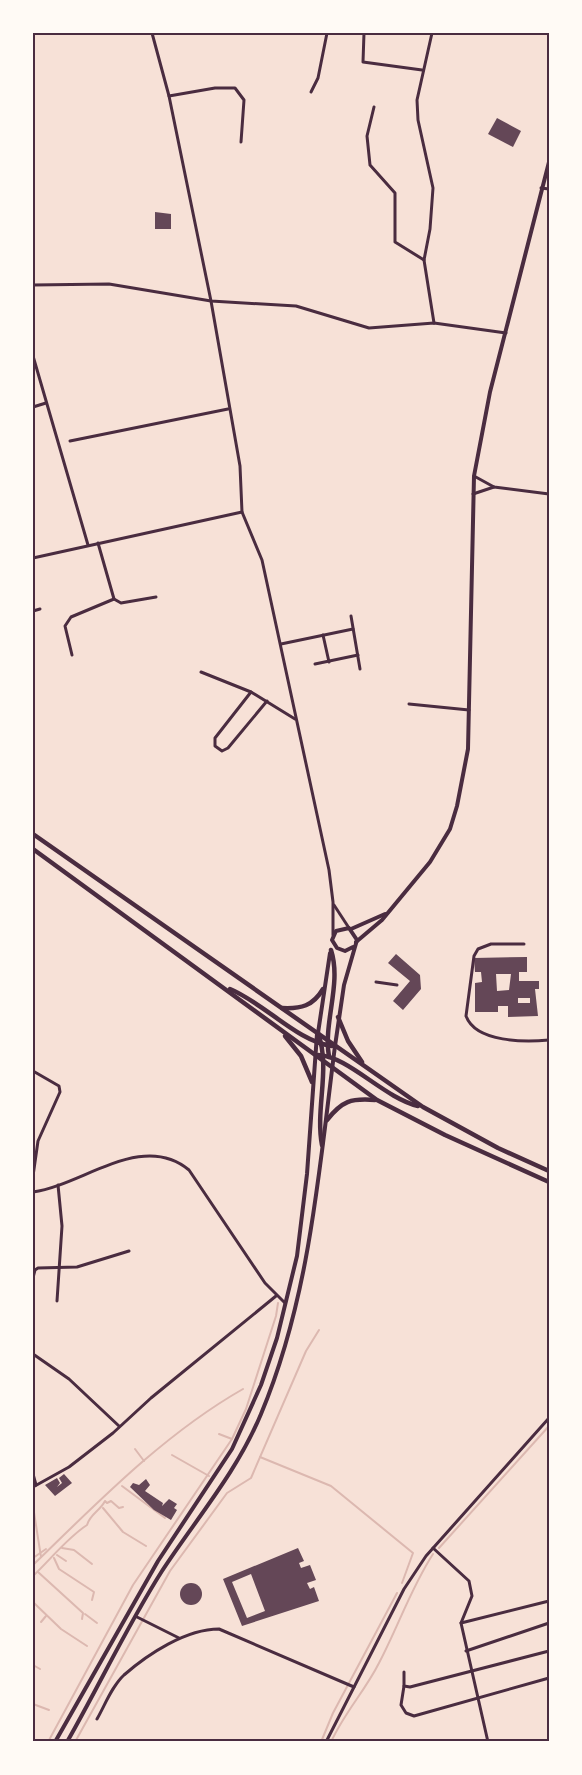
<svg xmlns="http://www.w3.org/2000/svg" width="582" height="1775" font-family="'Exo 2',sans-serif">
  <rect width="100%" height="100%" fill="#f7e1d7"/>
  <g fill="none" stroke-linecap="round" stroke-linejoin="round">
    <!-- stream -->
    <g stroke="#dcb8b0" stroke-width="2">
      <polyline points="219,1434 232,1439"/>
      <polyline points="135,1449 144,1461"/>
      <polyline points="172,1455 209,1476"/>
      <polyline points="260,1457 331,1486 413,1553 402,1583"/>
      <polyline points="122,1486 165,1518"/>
      <polyline points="33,1506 41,1557"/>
      <polyline points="103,1508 123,1532 146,1546"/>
      <polyline points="62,1548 74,1550 92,1564"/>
      <polyline points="439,1548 549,1426"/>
      <polyline points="57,1555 66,1561"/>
      <polyline points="33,1558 46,1549"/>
      <polyline points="54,1558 59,1569 94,1592 92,1600"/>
      <path d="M33 1565C98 1502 164 1434 243 1389"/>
      <polyline points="38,1572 83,1613 82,1619"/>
      <path d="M33 1576C51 1559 67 1538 87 1525 90 1514 100 1511 105 1501L107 1503 111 1501 119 1508 123 1507"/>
      <polyline points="33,1602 61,1629 87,1646"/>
      <polyline points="85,1614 97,1623"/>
      <polyline points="41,1622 46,1616"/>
      <polyline points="33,1665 40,1669"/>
      <polyline points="33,1704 49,1710"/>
      <polyline points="48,1742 133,1585 232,1439 246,1409 276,1316 278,1303"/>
      <polyline points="75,1742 170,1571 227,1493 251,1478 306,1351 319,1330"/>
      <polyline points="321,1742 333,1713 397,1593"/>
      <path d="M331 1742C344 1713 365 1691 379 1663 398 1627 411 1588 433 1554"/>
    </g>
  </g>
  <!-- building -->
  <g fill="#644757" fill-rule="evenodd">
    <polygon points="497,118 521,131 513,147 488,134"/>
    <polygon points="155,212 171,214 171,229 155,229"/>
    <polygon points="396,954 420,975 421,989 403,1010 393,1001 410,981 388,963"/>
    <path d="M527 957V972H519V981H539V989H535L538 1016 508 1017V1006H498V1012H475V983L482 982 481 972H475L474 958ZM496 974H511L509 990 497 991ZM518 998H530V1003H518Z"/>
    <polygon points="64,1474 72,1483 55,1496 45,1485 57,1478 60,1483 57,1487 62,1483 59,1478"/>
    <polygon points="146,1479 150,1485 145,1491 163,1503 162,1506 169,1499 177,1504 174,1508 177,1510 171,1520 154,1510 130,1487 133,1483 139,1485"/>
    <path d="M298 1548 304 1561 299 1563 301 1568 310 1565 316 1580 307 1583 310 1589 314 1587 319 1601 242 1626 223 1579ZM251 1574 265 1611 247 1618 232 1582Z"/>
    <circle cx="191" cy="1594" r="11"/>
  </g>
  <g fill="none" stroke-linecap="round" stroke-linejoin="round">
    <!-- minor -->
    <g stroke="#4a2c40" stroke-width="3">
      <polyline points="152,33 169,96 211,301 240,466 242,512 262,560 329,870 333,902 333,935"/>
      <polyline points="364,33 363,62 422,70"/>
      <polyline points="432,33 417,100 418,120 433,188 430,229 424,260 434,323"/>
      <polyline points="311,92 318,78 327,33"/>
      <polyline points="169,96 215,88 235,88 244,100 241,142"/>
      <polyline points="374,107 367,136 370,165 395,193 395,242 424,260"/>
      <polyline points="541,188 549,189"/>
      <polyline points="33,285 109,284 211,301 296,306 369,328 434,323 506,333"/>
      <polyline points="33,356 88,545"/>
      <polyline points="33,407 46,403"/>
      <polyline points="70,441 228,409"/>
      <polyline points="474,476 494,487 549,494"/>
      <polyline points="473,494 494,487"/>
      <polyline points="98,543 114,599"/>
      <polyline points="33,558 242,512"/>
      <polyline points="33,611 40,609"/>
      <polyline points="351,616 360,669"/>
      <polyline points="323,635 329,662"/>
      <polyline points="281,644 353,629"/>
      <polyline points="72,655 65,626 71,617 114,599 121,603 156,597"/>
      <polyline points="315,664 358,655"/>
      <polyline points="201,672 251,692 295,719"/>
      <polyline points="251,692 215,738 215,746 222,751 228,748 267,701"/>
      <polyline points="409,704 469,710"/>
      <polyline points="334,905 349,928"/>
      <path d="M524 944H491L478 949 474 956 466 1016C476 1043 526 1042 549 1040"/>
      <polyline points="376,982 397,985"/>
      <polyline points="33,1071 59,1086 60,1092 38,1141 33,1176"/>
      <path d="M33 1192C83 1185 142 1131 189 1170L265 1283 285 1303"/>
      <polyline points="33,1278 35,1270 38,1268 77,1267 129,1251"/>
      <polyline points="57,1301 62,1226 58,1185"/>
      <polyline points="33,1354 69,1379 119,1426"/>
      <polyline points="33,1474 36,1485"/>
      <polyline points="33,1487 69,1467 113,1433 151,1398 276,1296"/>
      <polyline points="433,1548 469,1581 472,1596 461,1623 488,1742"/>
      <polyline points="137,1617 179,1638"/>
      <polyline points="461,1623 549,1601"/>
      <polyline points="466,1651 549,1623"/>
      <polyline points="404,1672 404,1686 410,1687 549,1651"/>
      <polyline points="404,1686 401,1705 406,1713 414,1716 549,1678"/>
      <path d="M97 1719C105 1705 112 1686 124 1675 148 1654 186 1629 219 1629L354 1687"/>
      <polyline points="326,1742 404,1589 426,1556 549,1418"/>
    </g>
    <!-- tertiary -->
    <g stroke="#4a2c40" stroke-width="4">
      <polyline points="351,929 385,914"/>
      <polyline points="356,942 382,920 430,862 450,829 457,806 468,749 474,476 490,392 549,162"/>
      <polyline points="318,1033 330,953"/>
      <polyline points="335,1046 344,985 357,940 349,928 336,931 332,940 337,948 345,951 353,947"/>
    </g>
    <!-- secondary -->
    <g stroke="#4a2c40" stroke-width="4">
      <polyline points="55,1742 158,1561 232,1449 261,1385 277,1338 297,1256 307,1174 317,1034"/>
      <path d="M67 1742C99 1686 127 1626 162 1571 196 1519 237 1472 261 1414 310 1297 319 1170 335 1046"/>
    </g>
    <!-- primary -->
    <g stroke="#4a2c40" stroke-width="4.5">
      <polyline points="33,834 423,1107 498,1148 549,1171"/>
      <polyline points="33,849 377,1100 445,1135 549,1182"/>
      <path d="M230 989C264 1003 298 1042 332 1046"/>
      <path d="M282 1008C301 1009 313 1006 323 989"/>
      <polyline points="338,1017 348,1041 362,1062"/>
      <path d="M318 1033C331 1069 315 1108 322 1145"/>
      <polyline points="285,1036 301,1056 312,1082"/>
      <path d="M318 1055C348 1056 384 1098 418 1106"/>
      <path d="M329 1057C323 1022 342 984 331 950"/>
      <path d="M327 1120C342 1101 351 1098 375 1100"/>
    </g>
  </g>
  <!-- border -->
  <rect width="582" height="1775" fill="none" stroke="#fffaf5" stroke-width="69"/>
  <rect x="34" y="34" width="514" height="1706" fill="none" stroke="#4a2c40" stroke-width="2"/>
</svg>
